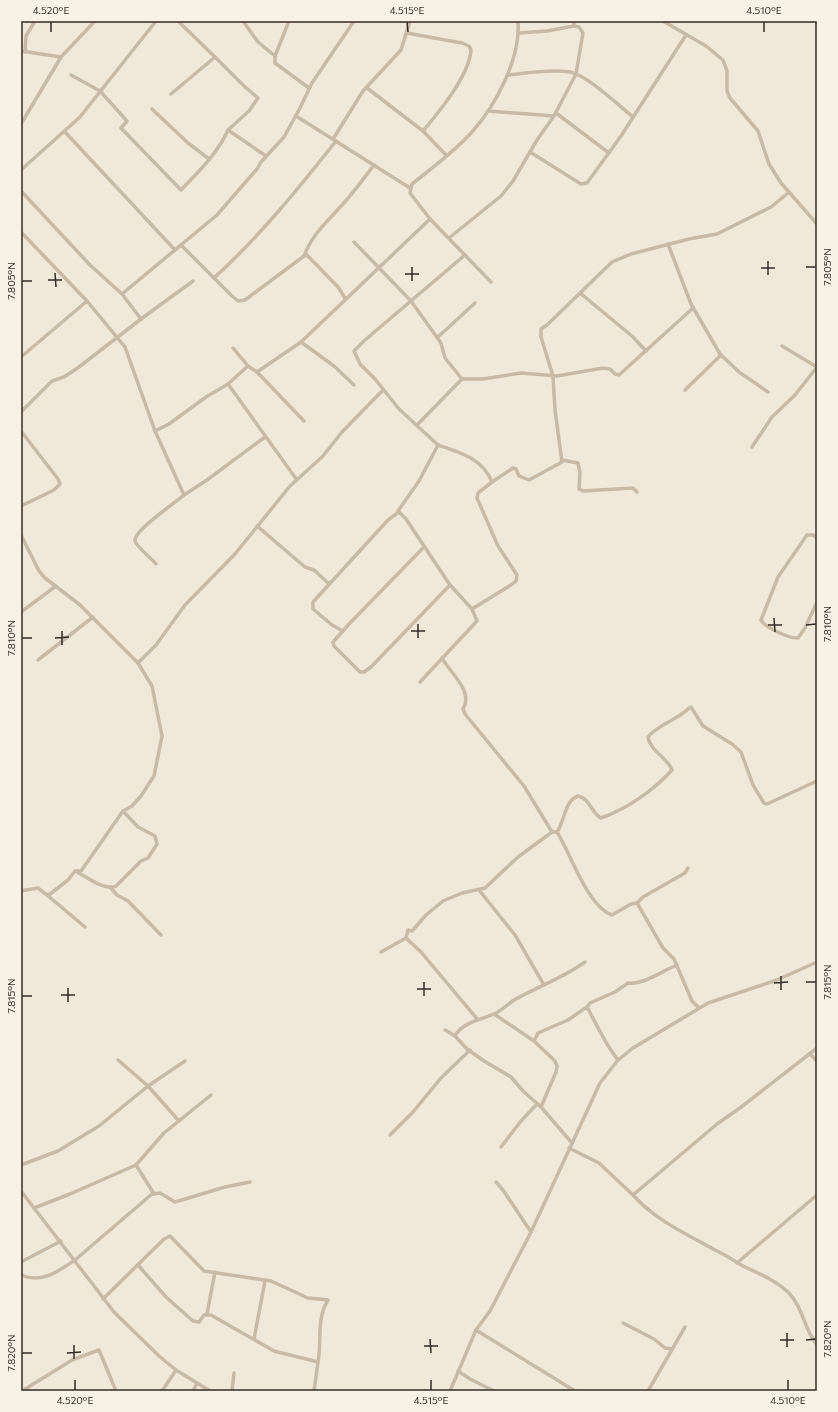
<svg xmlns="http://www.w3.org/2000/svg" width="838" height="1412" font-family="Commissioner,sans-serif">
  <rect width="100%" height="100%" fill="#f0e9da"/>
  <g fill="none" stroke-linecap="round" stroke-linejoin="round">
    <!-- street -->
    <g stroke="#c7baa7" stroke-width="3.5">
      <polyline points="178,21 215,57"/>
      <polyline points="243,21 258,42 275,56"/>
      <polyline points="289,21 275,56 275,63 309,88"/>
      <polyline points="663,21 706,46 723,60 727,71 727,91 730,98 758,131 769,164 781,183 817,224"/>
      <path d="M407 33 462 43 469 46 471 50C469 76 439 112 423 131"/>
      <polyline points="519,33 547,31 574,26 574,21"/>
      <polyline points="21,51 61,57"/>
      <polyline points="25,52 26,36 35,21"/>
      <path d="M71 75 100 91 127 121 121 128 181 190C198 172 218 153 228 130"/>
      <path d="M508 75C527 73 550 69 570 72 587 75 618 105 633 117"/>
      <polyline points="367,88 423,131 446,155"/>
      <polyline points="171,94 215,57 244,86 258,98 249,111 228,130 266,156"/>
      <polyline points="152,109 188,143 209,159"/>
      <polyline points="488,111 554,116"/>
      <polyline points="556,113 609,153"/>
      <polyline points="296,116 410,188"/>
      <polyline points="21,124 61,57 95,21"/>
      <polyline points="65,132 175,250"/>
      <polyline points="333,139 363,91 401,50 410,21"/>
      <polyline points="530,152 581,184 587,183 621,136 686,35"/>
      <polyline points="21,170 80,117 156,21"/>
      <polyline points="21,191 90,265 122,294 141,319 79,367 64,377 52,381 21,412"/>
      <path d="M21 232 87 301 125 347 155 431 184 495C175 503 133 531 135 541 136 546 152 559 156 564"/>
      <polyline points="449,238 501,196 513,181 537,140 554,116 576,74 583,33 579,27 574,26"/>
      <polyline points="354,242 411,301 441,343 445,358 462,379 483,379 521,373 557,376 603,368 610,369 615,374 619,375 693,308"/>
      <polyline points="668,244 691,304 720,354 739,372 768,392"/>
      <path d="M181 245 232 296 238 301 245 300 304 256C312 234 328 221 343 204 354 192 364 178 374 165"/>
      <polyline points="305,256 306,254 338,287 345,298"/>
      <path d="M214 278C260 236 298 189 336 141"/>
      <path d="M491 282 430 219 410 193 412 184C430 170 457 149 472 132 496 105 521 58 518 21"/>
      <polyline points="580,293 632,336 646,351"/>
      <polyline points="122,294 217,215 257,169 261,162 284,137 300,108 312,83 354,21"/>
      <polyline points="141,319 193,281"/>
      <polyline points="438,337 475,303"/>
      <polyline points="301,342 334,366 354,385"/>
      <polyline points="782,346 817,367"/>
      <polyline points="233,348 248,366 257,372 304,421"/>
      <polyline points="21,357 87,301"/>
      <polyline points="257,372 301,342 430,219"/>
      <polyline points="228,384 297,480"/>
      <polyline points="685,390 721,355"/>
      <polyline points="417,425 462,379"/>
      <polyline points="21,431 58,479 60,484 54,490 21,506"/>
      <polyline points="155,431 169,424 206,397 228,384 248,366"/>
      <path d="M438 445C460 452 483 459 492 482L478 493 477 498 498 546 517 575 516 581 511 585 472 609"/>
      <polyline points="752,447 772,417 795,395 817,367"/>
      <polyline points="562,460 578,463 580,473 579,489 583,491 633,488 637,492"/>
      <polyline points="492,482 513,468 516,469 519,476 529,480 562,462 555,410 553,376 541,337 541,329 547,325 612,262 631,254 689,239 717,234 771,207 788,193"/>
      <polyline points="184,495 207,480 265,437"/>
      <polyline points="257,526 305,567 314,570 329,584"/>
      <polyline points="21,535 39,571 45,578 80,605 138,663 152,686 162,736 154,776 141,796 132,806 123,811 81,871 75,871 68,880 50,894 47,895 38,888 21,891"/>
      <path d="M817 538 813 535H807L778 577 761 620C764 627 790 639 798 638L805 628 817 602"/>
      <polyline points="424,547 350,623 333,642 334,646 360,672 364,672 371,667 450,585 406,519 398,511 419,481 438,445 399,409 375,379 360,364 354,351 365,340 465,255"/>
      <polyline points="21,612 56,586"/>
      <polyline points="343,631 332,625 313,609 313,602 388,520 399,512"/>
      <path d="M442 658C450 673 474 691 463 709L465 714 524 786 552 832"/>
      <polyline points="38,660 93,617"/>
      <polyline points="138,663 156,645 185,605 235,554 290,486 322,457 342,432 383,390"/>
      <polyline points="420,682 477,621 472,609 450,585"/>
      <path d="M557 832C571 854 587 906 612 915L631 904 637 903"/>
      <polyline points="688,868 685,873 643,897 637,903 663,948 674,959 692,1001 699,1008"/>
      <path d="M77 872C87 877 104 891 116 886L141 861 148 858 157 844 155 836 138 827 123 811"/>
      <polyline points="110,887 117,895 128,901 161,935"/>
      <polyline points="479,890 515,935 544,985"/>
      <polyline points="47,895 85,927"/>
      <polyline points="406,938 421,952 478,1020"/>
      <path d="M381 952 406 938 408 930 412 931 426 915 443 901 462 893 485 888 518 857 552 832H557C565 821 564 801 578 796 591 799 590 812 601 818 627 809 654 790 672 770 667 757 650 751 648 737 658 724 678 720 689 708L691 707 703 726 732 744 741 752 753 785 764 803 767 804 817 781"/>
      <path d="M587 1007 590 1003 615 992 628 983C644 985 662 971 677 965"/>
      <polyline points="494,1014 534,1041 555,1061 557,1066 556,1072 541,1107"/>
      <polyline points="445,1030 455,1036 467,1049 484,1061 511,1077 523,1091 541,1107 572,1143"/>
      <path d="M455 1036C461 1023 482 1019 494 1014 501 1011 508 1004 514 1000 537 987 563 978 585 962"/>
      <path d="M534 1041 538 1033 568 1020 587 1007C597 1025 605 1044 618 1060"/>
      <polyline points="810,1054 817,1061"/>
      <polyline points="118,1060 148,1086 179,1121"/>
      <polyline points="390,1135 413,1112 441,1078 470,1050"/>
      <polyline points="501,1147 521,1121 537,1104"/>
      <polyline points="569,1148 599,1163 633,1195 717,1124 740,1108 817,1048"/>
      <polyline points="21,1165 58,1151 99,1126 148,1086 185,1061"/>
      <polyline points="136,1165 154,1194"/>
      <polyline points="496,1182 503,1190 531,1232"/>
      <polyline points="21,1191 114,1312 159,1356 176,1370 210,1391"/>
      <path d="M633 1195C655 1220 688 1235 717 1251 726 1255 734 1261 743 1266 759 1274 774 1279 788 1292 803 1307 804 1329 817 1345"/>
      <polyline points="34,1208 70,1194 136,1165 164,1133 211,1095"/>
      <polyline points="21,1262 61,1241"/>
      <polyline points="737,1263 817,1195"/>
      <polyline points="138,1265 166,1297 193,1321 199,1322 204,1315 211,1315 274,1351 318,1362 314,1391"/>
      <path d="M21 1275C41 1284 59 1271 75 1260L152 1194 160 1193 175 1202 225 1187 250 1182"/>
      <path d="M103 1299 164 1239 170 1236 204 1271 271 1281 308 1298 328 1300C316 1319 322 1341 318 1362"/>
      <polyline points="207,1314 215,1272"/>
      <polyline points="623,1323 654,1339 665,1348 672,1349"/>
      <polyline points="476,1330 575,1391"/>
      <polyline points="254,1339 265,1281"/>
      <polyline points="458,1371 470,1379 494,1391"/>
      <polyline points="22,1391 72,1360 99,1350 116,1391"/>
      <polyline points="162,1391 176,1370"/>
      <polyline points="193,1391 197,1383"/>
      <polyline points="232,1391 234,1373"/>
      <polyline points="450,1391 476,1330 490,1311 531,1232 600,1083 618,1060 633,1048 708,1003 777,980 817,962"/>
      <polyline points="648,1391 685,1327"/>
    </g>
  </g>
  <!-- ticks -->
  <path fill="none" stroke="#342d27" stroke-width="1.5" d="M51 22V32M407 22 408 32M764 22V32M768 261V275M412 267V281M806 267H816M761 268H775M55 273 56 287M405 274H419M48 280H62M22 281H32M774 618 775 632M418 624V638M768 625H782M806 625 816 624M62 631V645M411 631H425M22 638H32M55 638 69 637M781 976V990M424 982V996M806 982H816M774 983 788 982M68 988V1002M417 989H431M61 995H75M22 996H32M787 1333V1347M430 1339 431 1353M780 1340H794M806 1340 816 1339M74 1345V1359M424 1346H438M22 1353H32M67 1353 81 1352M75 1380V1390M431 1380V1390M788 1380V1390"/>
  <!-- border -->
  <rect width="838" height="1412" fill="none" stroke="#f8f2e6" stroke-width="44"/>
  <rect x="22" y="22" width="794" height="1368" fill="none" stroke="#342d27" stroke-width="1.5"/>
  <g font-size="10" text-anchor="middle" fill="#342d27">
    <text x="51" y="14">4.520°E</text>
    <text x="407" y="14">4.515°E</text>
    <text x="764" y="14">4.510°E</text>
    <text transform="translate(827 267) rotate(-90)" y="4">7.805°N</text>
    <text transform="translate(11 281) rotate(-90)" y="4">7.805°N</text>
    <text transform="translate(827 624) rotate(-90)" y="4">7.810°N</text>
    <text transform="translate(11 638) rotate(-90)" y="4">7.810°N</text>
    <text transform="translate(827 982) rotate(-90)" y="4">7.815°N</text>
    <text transform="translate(11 996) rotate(-90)" y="4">7.815°N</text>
    <text transform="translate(827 1339) rotate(-90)" y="4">7.820°N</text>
    <text transform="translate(11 1353) rotate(-90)" y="4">7.820°N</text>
    <text x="75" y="1404">4.520°E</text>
    <text x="431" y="1404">4.515°E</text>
    <text x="788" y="1404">4.510°E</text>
  </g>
</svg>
